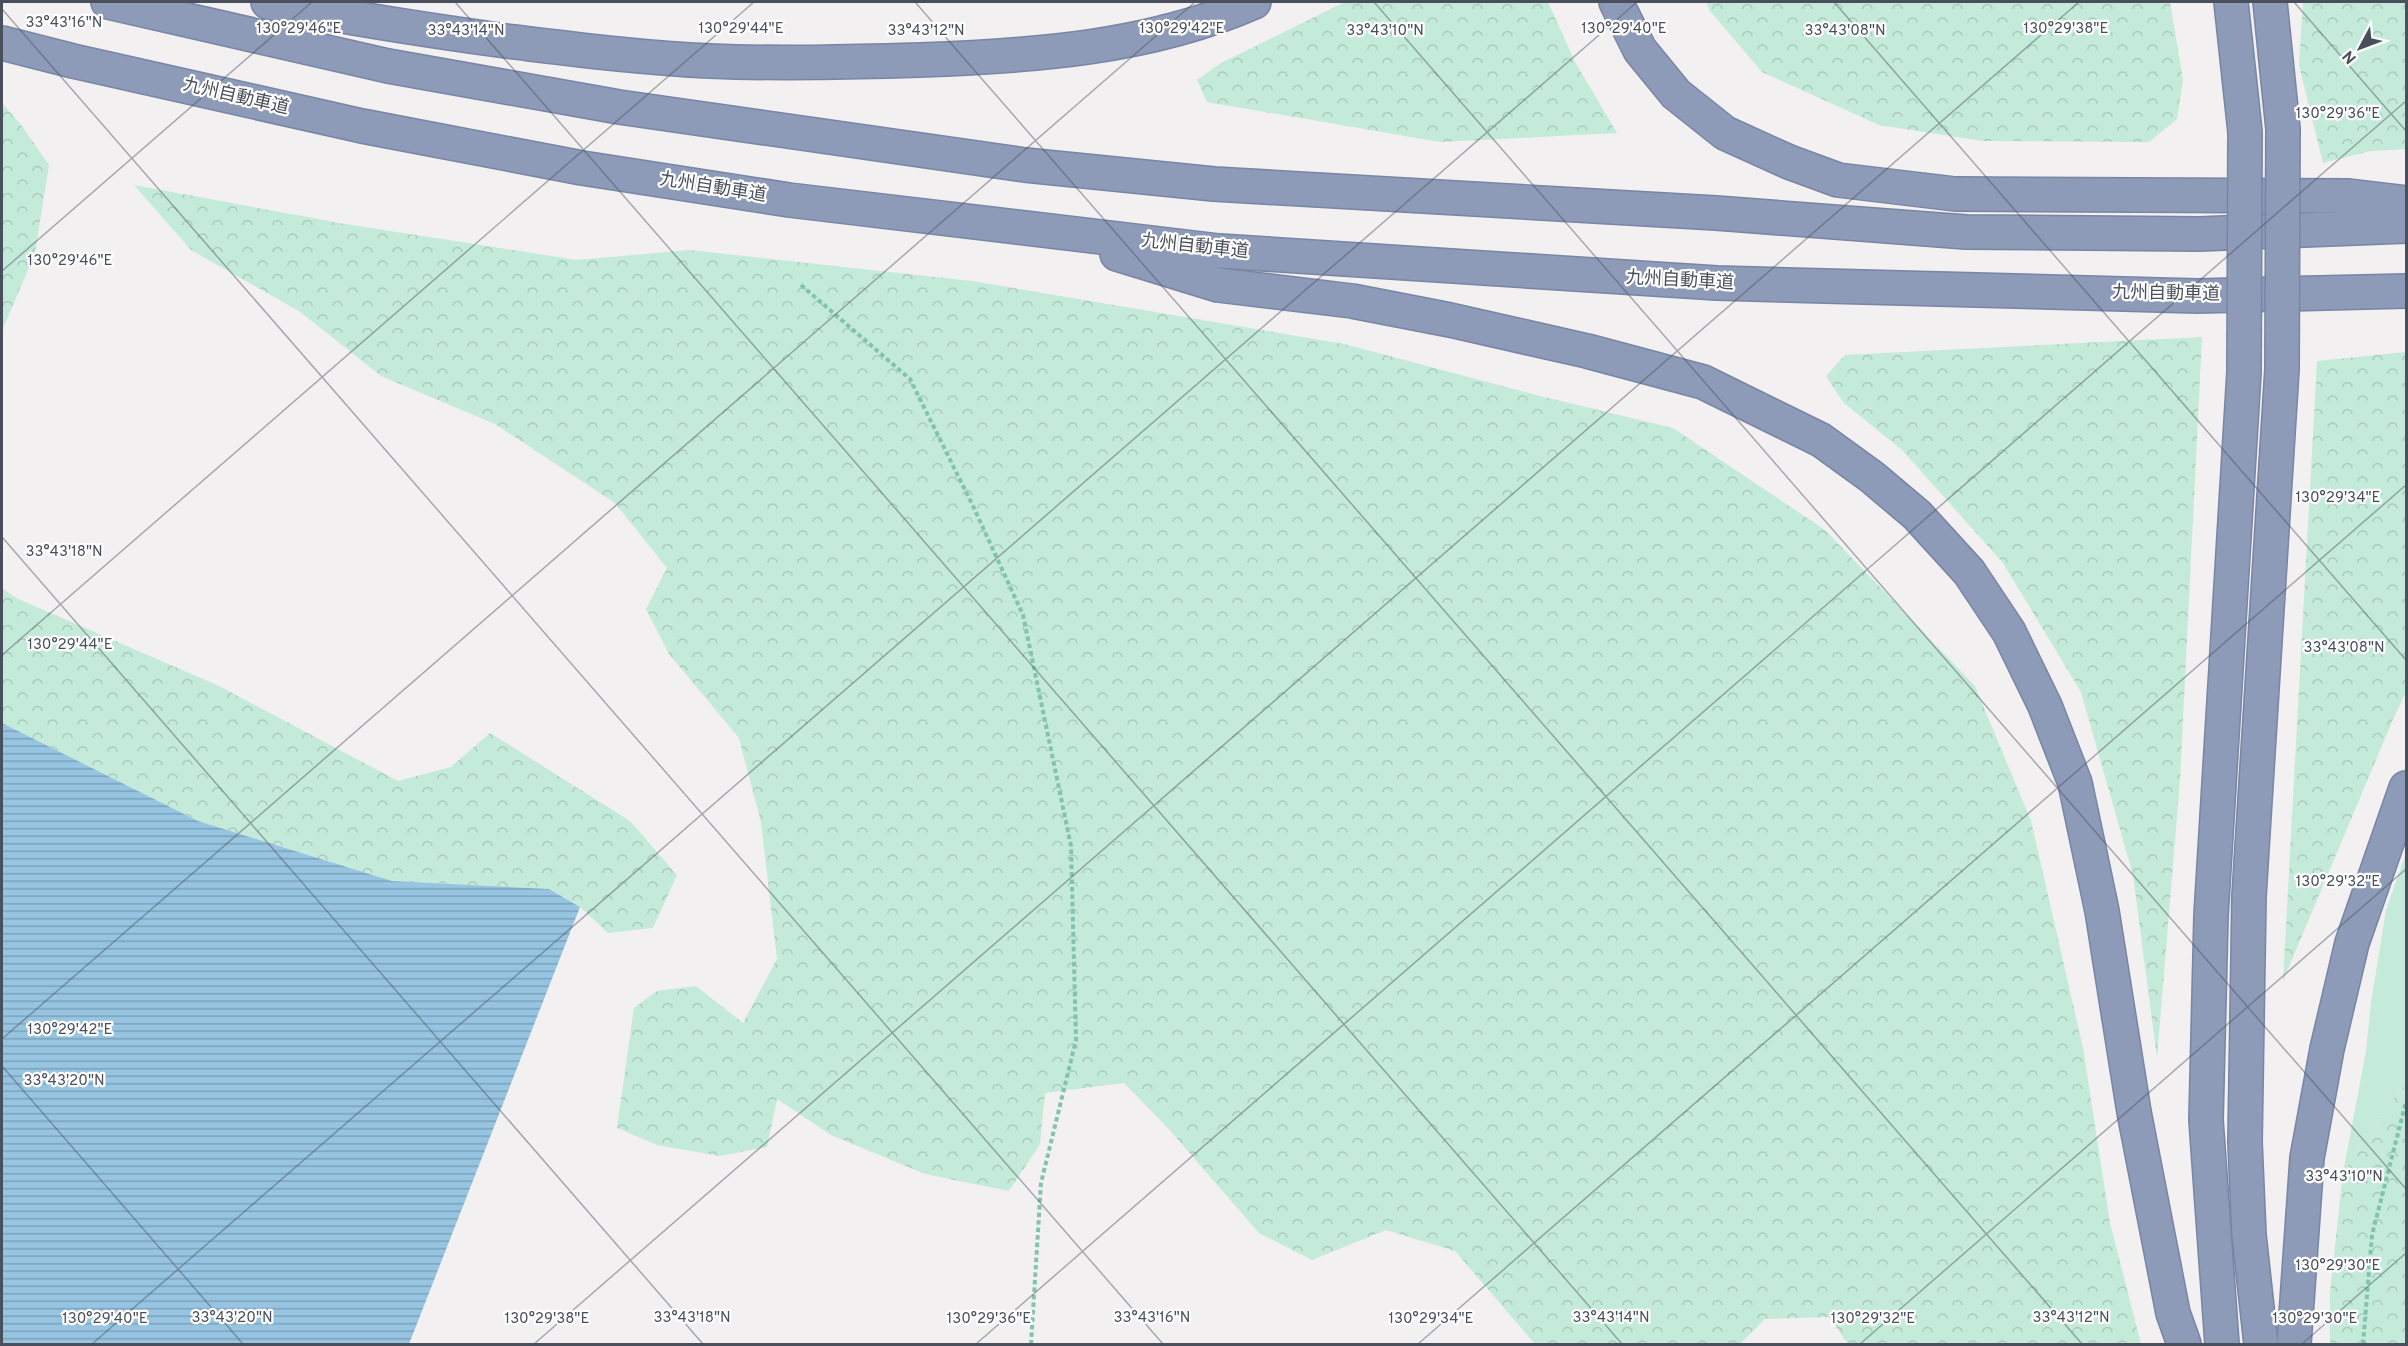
<svg xmlns="http://www.w3.org/2000/svg" width="2408" height="1346" font-family="Overpass,'Noto Sans JP',sans-serif">
  <defs>
    <pattern id="forest-crowns" width="20" height="18" patternUnits="userSpaceOnUse" patternTransform="scale(1.5)"><rect width="20" height="18" fill="#c4ead9"/><path d="M2 6a3 3 0 1 1 6 0M12 15a3 3 0 1 1 6 0" fill="none" stroke="#aacabc"/></pattern>
    <pattern id="water-rules" width="6" height="5" patternUnits="userSpaceOnUse" patternTransform="scale(1.5)"><rect width="6" height="5" fill="#96c4e1"/><path d="M0 2.5h6" fill="none" stroke="#7ca2b9"/></pattern>
  </defs>
  <rect width="100%" height="100%" fill="#f2f0f0"/>
  <!-- green -->
  <polygon fill="#c4ead9" points="2406,853 2406,1086 2400,1089 2343,1173 2366,1051 2371,1003 2386,910"/>
  <!-- forest -->
  <g fill="url(#forest-crowns)">
    <polygon points="1345,2 1548,2 1575,62 1617,133 1440,142 1207,102 1197,80 1221,63"/>
    <polygon points="1706,2 2170,2 2183,80 2177,119 2149,142 1983,141 1879,125 1762,72 1710,11"/>
    <polygon points="2303,2 2406,2 2406,149 2370,151 2323,163 2299,65"/>
    <polygon points="2,103 22,126 49,165 35,253 2,331"/>
    <polygon points="134,185 345,224 577,260 689,250 972,281 1344,344 1540,396 1673,428 1825,530 1975,686 2031,821 2083,1048 2110,1223 2141,1344 1848,1344 1829,1317 1765,1319 1740,1344 1535,1344 1455,1251 1386,1230 1312,1260 1259,1233 1167,1127 1124,1083 1045,1093 1040,1144 1009,1191 925,1174 831,1135 777,1099 767,1147 720,1156 657,1145 617,1128 634,1008 657,991 696,986 743,1023 777,959 761,822 739,738 669,654 646,609 667,568 615,503 495,424 381,376 299,311 191,250"/>
    <polygon points="2202,337 2180,780 2157,1058 2133,875 2081,692 2003,563 1903,451 1843,402 1826,376 1845,355"/>
    <polygon points="2406,352 2406,692 2394,717 2283,981 2317,361"/>
    <polygon points="2,588 16,598 219,686 398,781 451,767 490,733 630,821 677,875 653,928 608,933 580,907 549,889 392,881 198,821 2,723"/>
    <polygon points="2406,1086 2406,1344 2330,1344 2330,1292 2343,1173 2400,1089"/>
  </g>
  <!-- water -->
  <polygon fill="url(#water-rules)" points="2,723 198,821 392,881 549,889 580,907 409,1344 2,1344"/>
  <g fill="none" stroke-linecap="round" stroke-linejoin="round">
    <!-- motorway casing -->
    <g stroke="#7985a4" stroke-width="36">
      <g id="motorway">
        <polyline points="108,2 388,66 619,107 1025,165 1214,184 1716,213 1966,232 2199,234 2406,226"/>
        <path d="M268 2C347 18 426 30 506 41 573 49 642 58 710 61 780 64 850 62 920 60 1033 56 1149 48 1254 2"/>
        <polyline points="1616,2 1640,50 1676,94 1725,133 1789,162 1838,180 1955,194 2349,196 2406,203"/>
        <polyline points="2231,2 2245,132"/>
        <polyline points="2270,2 2283,129"/>
        <polyline points="2,43 73,61 362,126 582,168 789,200 1219,251 1717,283 2197,296 2406,291"/>
        <polyline points="1117,254 1218,285 1352,301 1450,320 1587,351 1703,382 1821,440 1872,477 1917,515 1969,572 2009,632 2045,706 2075,783 2102,911 2134,1112 2173,1313 2184,1344"/>
        <polyline points="2222,1344 2206,1120 2211,916 2244,372"/>
        <polyline points="2261,1344 2249,1235 2245,1142 2249,896 2282,369"/>
        <polyline points="2294,1344 2307,1158 2327,1049 2352,943 2406,788"/>
      </g>
    </g>
    <!-- path -->
    <g stroke="#80c4ae" stroke-width="4" stroke-dasharray="4.5 3" stroke-linecap="butt">
      <polyline points="801,285 910,379 973,506 1023,615 1071,846 1076,1040 1041,1183 1031,1344"/>
      <polyline points="2363,1344 2372,1235 2406,1102"/>
    </g>
    <!-- motorway -->
    <use href="#motorway" stroke="#8d9ab8" stroke-width="33"/>
    <!-- motorway-bridge casing -->
    <g stroke="#7985a4" stroke-width="36" stroke-linecap="butt">
      <g id="motorway-bridge">
        <polyline points="2282,369 2283,129"/>
        <polyline points="2244,372 2245,132"/>
      </g>
    </g>
    <!-- motorway-bridge -->
    <use href="#motorway-bridge" stroke="#8d9ab8" stroke-width="33"/>
  </g>
  <!-- ticks -->
  <path fill="none" stroke="#4a505b" stroke-width="1.5" stroke-opacity="0.45" d="M455 2 1622 1344M915 2 2082 1344M1374 2 2406 1189M1834 2 2406 660M2294 2 2406 131M2 9 1163 1344M2 271 312 2M2 537 703 1344M2 655 754 2M2 1039 1195 2M2 1066 243 1344M92 1344 1637 2M534 1344 2079 2M976 1344 2406 101M1418 1344 2406 485M1860 1344 2406 869M2302 1344 2406 1253"/>
  <g text-anchor="middle" dominant-baseline="central" stroke-width="4.5" stroke-linejoin="round" paint-order="stroke">
    <!-- street labels -->
    <g font-size="18" fill="#4a505b" stroke="#fff">
      <text transform="translate(236 97) rotate(13)">九州自動車道</text>
      <text transform="translate(713 188) rotate(9)">九州自動車道</text>
      <text transform="translate(1195 247) rotate(6)">九州自動車道</text>
      <text transform="translate(1680 281) rotate(3)">九州自動車道</text>
      <text transform="translate(2166 294) rotate(1)">九州自動車道</text>
    </g>
  </g>
  <g font-size="15" text-anchor="middle" fill="#4a505b" stroke="#fff" stroke-width="4.5" stroke-linejoin="round" paint-order="stroke">
    <text x="64" y="27">33°43'16"N</text>
    <text x="299" y="33">130°29'46"E</text>
    <text x="741" y="33">130°29'44"E</text>
    <text x="1182" y="33">130°29'42"E</text>
    <text x="1624" y="33">130°29'40"E</text>
    <text x="2066" y="33">130°29'38"E</text>
    <text x="466" y="35">33°43'14"N</text>
    <text x="926" y="35">33°43'12"N</text>
    <text x="1385" y="35">33°43'10"N</text>
    <text x="1845" y="35">33°43'08"N</text>
    <text x="2338" y="118">130°29'36"E</text>
    <text x="70" y="265">130°29'46"E</text>
    <text x="2338" y="502">130°29'34"E</text>
    <text x="64" y="556">33°43'18"N</text>
    <text x="70" y="649">130°29'44"E</text>
    <text x="2344" y="652">33°43'08"N</text>
    <text x="2338" y="886">130°29'32"E</text>
    <text x="70" y="1034">130°29'42"E</text>
    <text x="64" y="1085">33°43'20"N</text>
    <text x="2344" y="1181">33°43'10"N</text>
    <text x="2338" y="1270">130°29'30"E</text>
    <text x="232" y="1322">33°43'20"N</text>
    <text x="692" y="1322">33°43'18"N</text>
    <text x="1152" y="1322">33°43'16"N</text>
    <text x="1611" y="1322">33°43'14"N</text>
    <text x="2071" y="1322">33°43'12"N</text>
    <text x="105" y="1323">130°29'40"E</text>
    <text x="547" y="1323">130°29'38"E</text>
    <text x="989" y="1323">130°29'36"E</text>
    <text x="1431" y="1323">130°29'34"E</text>
    <text x="1873" y="1323">130°29'32"E</text>
    <text x="2315" y="1323">130°29'30"E</text>
  </g>
  <!-- border -->
  <rect width="2408" height="1346" fill="none" stroke="#4a505b" stroke-width="6"/>
  <!-- north arrow -->
  <g transform="translate(2360 48) rotate(229)" stroke="#ffffff" stroke-width="4.5" paint-order="stroke">
  <path d="M0-4.5L10 22L0 15L-10 22Z" fill="#4a505b"/>
  <text y="-9" font-size="16" font-weight="bold" text-anchor="middle" fill="#4a505b">N</text>
  </g>
</svg>
